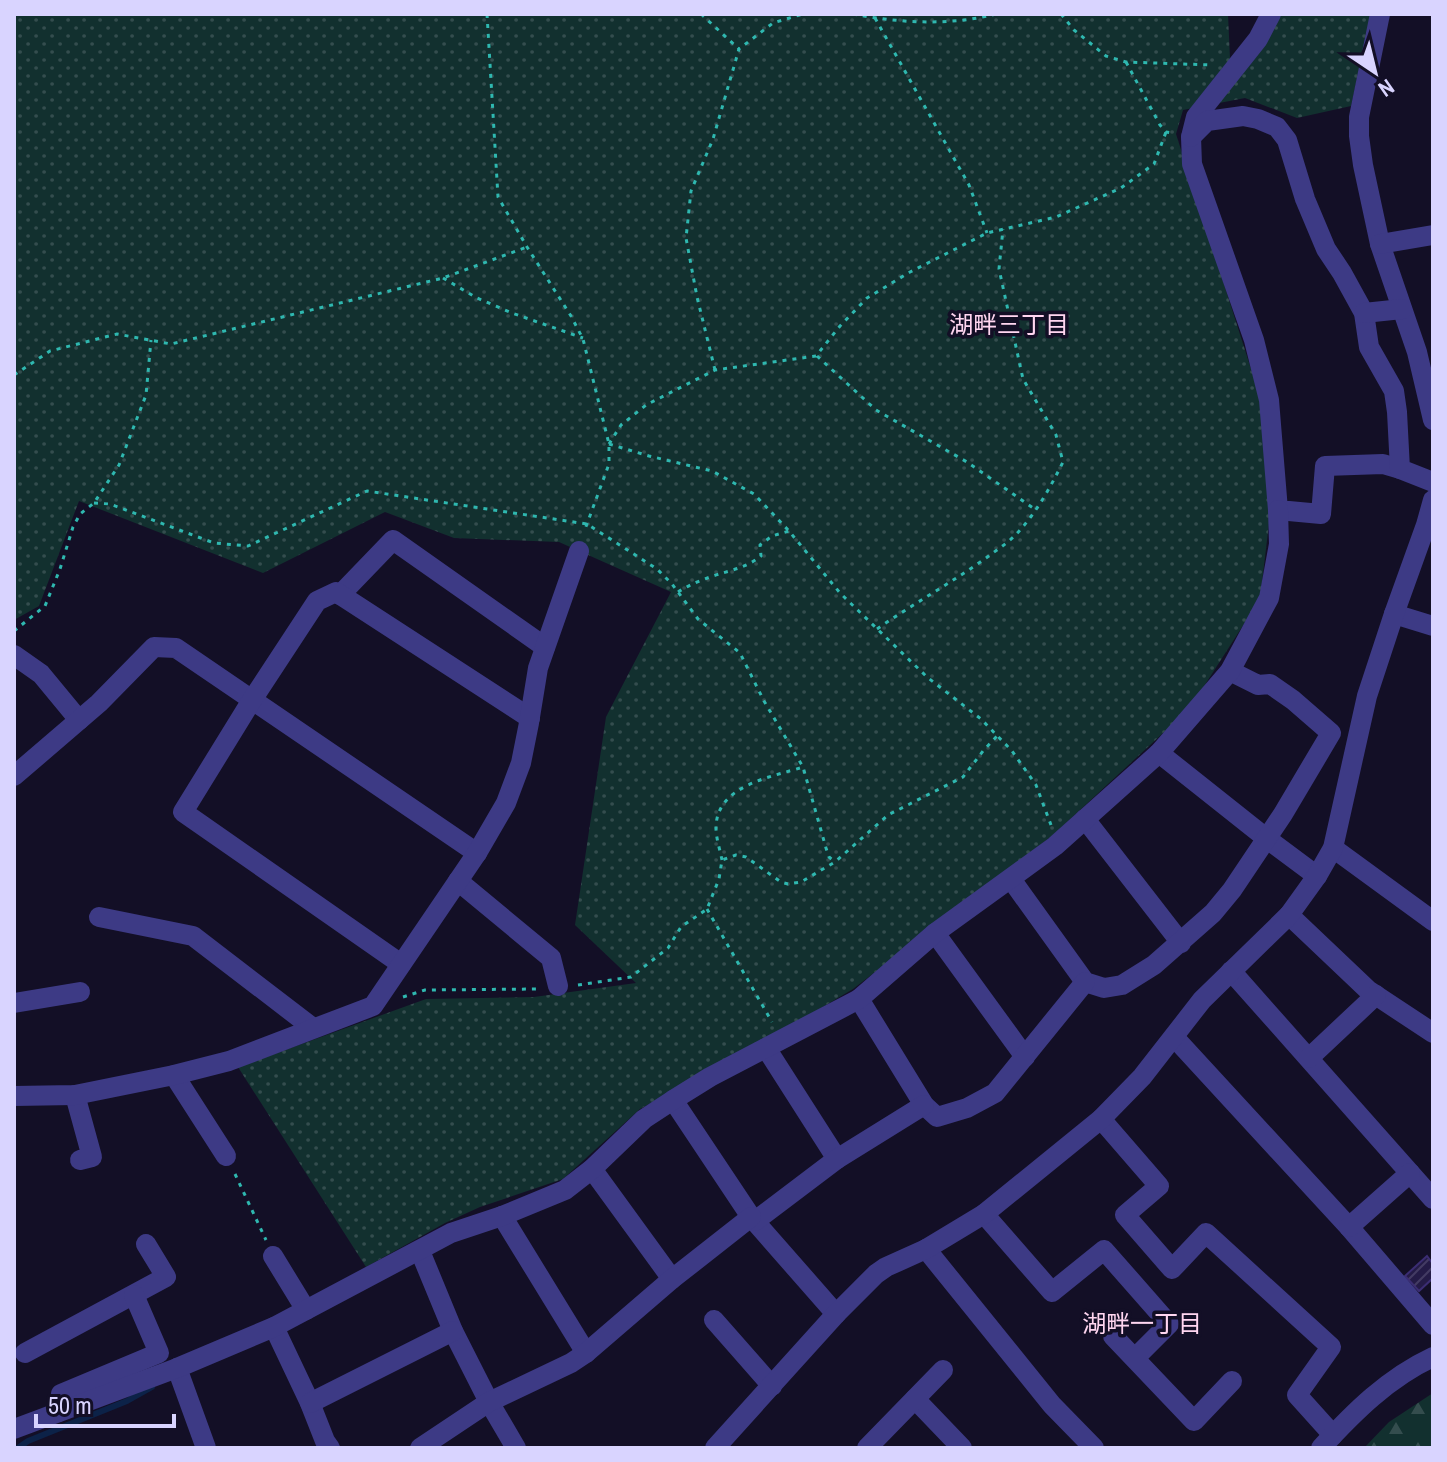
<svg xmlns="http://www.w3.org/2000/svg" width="1447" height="1462" font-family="'Archivo Narrow','Noto Sans JP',sans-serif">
  <defs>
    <pattern id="forest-firs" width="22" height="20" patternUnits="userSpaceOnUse" patternTransform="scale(2)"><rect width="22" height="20" fill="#12302f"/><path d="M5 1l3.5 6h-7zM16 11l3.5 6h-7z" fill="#344d4e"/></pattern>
    <pattern id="park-dots" width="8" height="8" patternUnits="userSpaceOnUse" patternTransform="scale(2)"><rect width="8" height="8" fill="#12302f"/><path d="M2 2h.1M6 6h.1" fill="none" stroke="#344d4e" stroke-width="1.8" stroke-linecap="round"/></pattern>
    <pattern id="building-hatch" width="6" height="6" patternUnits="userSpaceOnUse" patternTransform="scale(2)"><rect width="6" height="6" fill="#241b47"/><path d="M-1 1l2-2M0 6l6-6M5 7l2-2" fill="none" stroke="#433b63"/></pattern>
  </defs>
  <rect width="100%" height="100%" fill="#130f26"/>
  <!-- forest -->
  <polygon fill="url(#forest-firs)" points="1433,1393 1433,1448 1364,1448 1389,1422"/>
  <!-- park -->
  <polygon fill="url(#park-dots)" points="14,14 1228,14 1231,81 1280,14 1371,14 1351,106 1297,118 1245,98 1183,110 1176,134 1260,397 1270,515 1260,599 1190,708 1053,835 853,989 779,1033 640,1109 563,1179 480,1207 445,1223 366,1267 238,1067 426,999 534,997 636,983 575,925 606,717 671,592 559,542 454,538 385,512 263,573 79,501 39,606 14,620"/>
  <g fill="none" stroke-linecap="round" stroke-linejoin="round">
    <!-- stream -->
    <polyline stroke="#0c2248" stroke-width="6" points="18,1448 28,1441 127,1401 152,1387"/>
  </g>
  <!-- building -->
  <polygon fill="url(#building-hatch)" stroke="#3b2d73" stroke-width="2" points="1427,1256 1433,1264 1433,1278 1419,1291 1405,1276"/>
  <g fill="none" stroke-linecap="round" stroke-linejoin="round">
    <!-- path -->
    <g stroke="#2fb8b0" stroke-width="3" stroke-dasharray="4 6" stroke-linecap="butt">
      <polyline points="487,14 498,197 527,247 571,316 583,339 609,444 609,464 584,532"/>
      <polyline points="701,14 739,49"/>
      <path d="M853 14C899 23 950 26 996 14"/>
      <polyline points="1061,14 1074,30 1106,56 1126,62 1211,65"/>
      <polyline points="875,18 969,185 987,233"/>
      <polyline points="1126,62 1160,125 1166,132 1173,133"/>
      <polyline points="443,278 477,298 512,313 583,338"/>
      <polyline points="817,356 876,410 967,462 1036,510"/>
      <polyline points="715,370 697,297 686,238 691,191 713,139 739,49 773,23 803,14"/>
      <polyline points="14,375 50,351 117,334 171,344 443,278 527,247"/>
      <polyline points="609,444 621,425 646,405 715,370 816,356 840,326 867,298 910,272 987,233 1056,217 1121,188 1154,164 1166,132"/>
      <polyline points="609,444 649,456 712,471 754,494 789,531 840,593 927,677 981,719 1012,751 1036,785 1051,825"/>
      <polyline points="94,503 110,504 214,543 248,546 367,491 587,524 657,569 672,584 698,619 740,653 764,701 803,767 826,848 829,857 835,862"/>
      <path d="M678 592C689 585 701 580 713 576 731 570 746 568 761 556L760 545 772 536 789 531"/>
      <path d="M877 629C913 604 951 583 986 558 998 549 1011 541 1020 530 1038 510 1051 486 1063 462L1056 435 1023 379 999 269 1003 229"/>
      <polyline points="14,631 45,606 60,569 73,527 80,514 94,503 119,465 146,395 151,340"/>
      <path d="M722 860C720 850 716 838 716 828 716 785 772 777 803 767"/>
      <polyline points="707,909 772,1022"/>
      <polyline points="578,985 631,977 668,948 681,927 707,909 719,879 722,860 736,855 746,857 781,882 788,884 801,882 835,862 888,815 963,777 983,751 997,736"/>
      <polyline points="403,997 425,990 538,989"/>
      <polyline points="235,1174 266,1240"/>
    </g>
    <!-- minor -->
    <g stroke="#3d3a85" stroke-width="20">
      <polyline points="1271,14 1258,39 1196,117 1191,137 1192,164 1254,340 1269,400 1278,510 1321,514 1325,466 1383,464 1400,469"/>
      <polyline points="1380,14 1359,117 1359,136 1363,165 1380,244 1417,352 1433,420"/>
      <polyline points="1191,137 1207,121 1243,116 1258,119 1277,127 1287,140 1305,199 1326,249 1342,273 1364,313 1369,347 1394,391 1397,412 1400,469 1433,482"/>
      <polyline points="1380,244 1433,235"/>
      <polyline points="1364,313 1402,309"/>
      <polyline points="340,595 393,540 545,647"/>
      <polyline points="1394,614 1433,626"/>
      <polyline points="14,655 41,674 79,720"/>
      <polyline points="1159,753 1266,838 1317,876"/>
      <polyline points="14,776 99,703 154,647 176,648 477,853"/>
      <polyline points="1085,819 1181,943"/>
      <polyline points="1333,848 1433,921"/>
      <polyline points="1011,879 1085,982 1104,988 1122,985 1154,965 1213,913 1232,890 1283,814 1331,733 1293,700 1270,684 1258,685 1230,671"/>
      <polyline points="458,881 551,958 558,986"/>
      <polyline points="1289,915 1368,990 1433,1033"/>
      <polyline points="99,917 193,936 313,1028"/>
      <polyline points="935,933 1025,1057"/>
      <polyline points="401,964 183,812 252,700 317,601 336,592 530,718"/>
      <polyline points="1231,971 1433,1199"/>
      <polyline points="859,999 924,1105 937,1117 967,1108 995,1093 1085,982"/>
      <polyline points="14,1003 80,992"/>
      <polyline points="1174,1037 1349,1227 1433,1325"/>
      <polyline points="766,1048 837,1159"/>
      <polyline points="1309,1058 1376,995"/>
      <polyline points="174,1075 226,1156"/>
      <polyline points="75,1095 92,1157 80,1160"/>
      <polyline points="14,1096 75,1095 174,1075 229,1061 373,1006 477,853 506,803 521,763 529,723 538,668 579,551"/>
      <polyline points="673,1100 751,1217 836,1314"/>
      <polyline points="1101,1119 1159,1186 1125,1215 1172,1269 1206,1233 1331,1347 1297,1395 1333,1435"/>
      <polyline points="592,1169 672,1279"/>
      <polyline points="984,1214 1052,1292 1104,1250 1169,1324 1135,1358"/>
      <polyline points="502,1216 586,1353"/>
      <polyline points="755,1221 837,1159 924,1105"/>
      <polyline points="1349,1227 1410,1173"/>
      <polyline points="926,1249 1052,1405 1094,1448"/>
      <polyline points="420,1251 453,1331 489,1402 516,1448"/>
      <polyline points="273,1256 306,1310"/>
      <polyline points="714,1320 772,1386"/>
      <polyline points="274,1327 310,1403 325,1441 330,1448"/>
      <polyline points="1113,1336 1194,1421 1232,1381"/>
      <polyline points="25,1353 166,1277 146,1244"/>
      <polyline points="177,1368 206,1448"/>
      <polyline points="915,1399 962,1448"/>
      <polyline points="310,1403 453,1331"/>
      <polyline points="58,1412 61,1394 159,1353 134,1295"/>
      <polyline points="14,1429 177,1368 274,1327 451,1233 502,1216 565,1190 592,1169 644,1119 673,1100 710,1077 859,999 935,933 1055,846 1159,753 1230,671 1269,598 1279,544 1278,510"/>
      <polyline points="420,1448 489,1402 571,1363 586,1353 672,1279 751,1217"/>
      <polyline points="715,1448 836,1314 876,1274 886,1267 926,1249 984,1214 1101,1119 1142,1077 1202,1000 1289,915 1317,876 1333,848 1367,696 1394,614 1426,525 1433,500"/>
      <polyline points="867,1448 943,1370"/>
      <path d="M1321 1448C1354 1412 1388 1378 1433 1357"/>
    </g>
  </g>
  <g text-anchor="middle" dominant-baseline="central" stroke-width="7" stroke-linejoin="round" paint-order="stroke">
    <!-- neighbourhood labels -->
    <g font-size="24" fill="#ffd6f0" stroke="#130f26">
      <text x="1009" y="324">湖畔三丁目</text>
      <text x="1142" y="1323">湖畔一丁目</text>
    </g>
  </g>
  <!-- border -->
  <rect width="1447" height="1462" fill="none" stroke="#d9d4ff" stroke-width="32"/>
  <!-- north arrow -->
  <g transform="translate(1375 72) rotate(145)" stroke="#130f26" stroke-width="6" paint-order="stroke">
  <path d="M0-6L14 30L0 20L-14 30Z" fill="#d9d4ff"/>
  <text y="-12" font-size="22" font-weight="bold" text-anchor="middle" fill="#d9d4ff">N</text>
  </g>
  <!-- scale -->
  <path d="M36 1414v12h138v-12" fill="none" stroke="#d9d4ff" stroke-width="4"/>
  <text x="48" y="1414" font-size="24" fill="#d9d4ff" stroke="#130f26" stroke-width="6" paint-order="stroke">50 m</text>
</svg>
